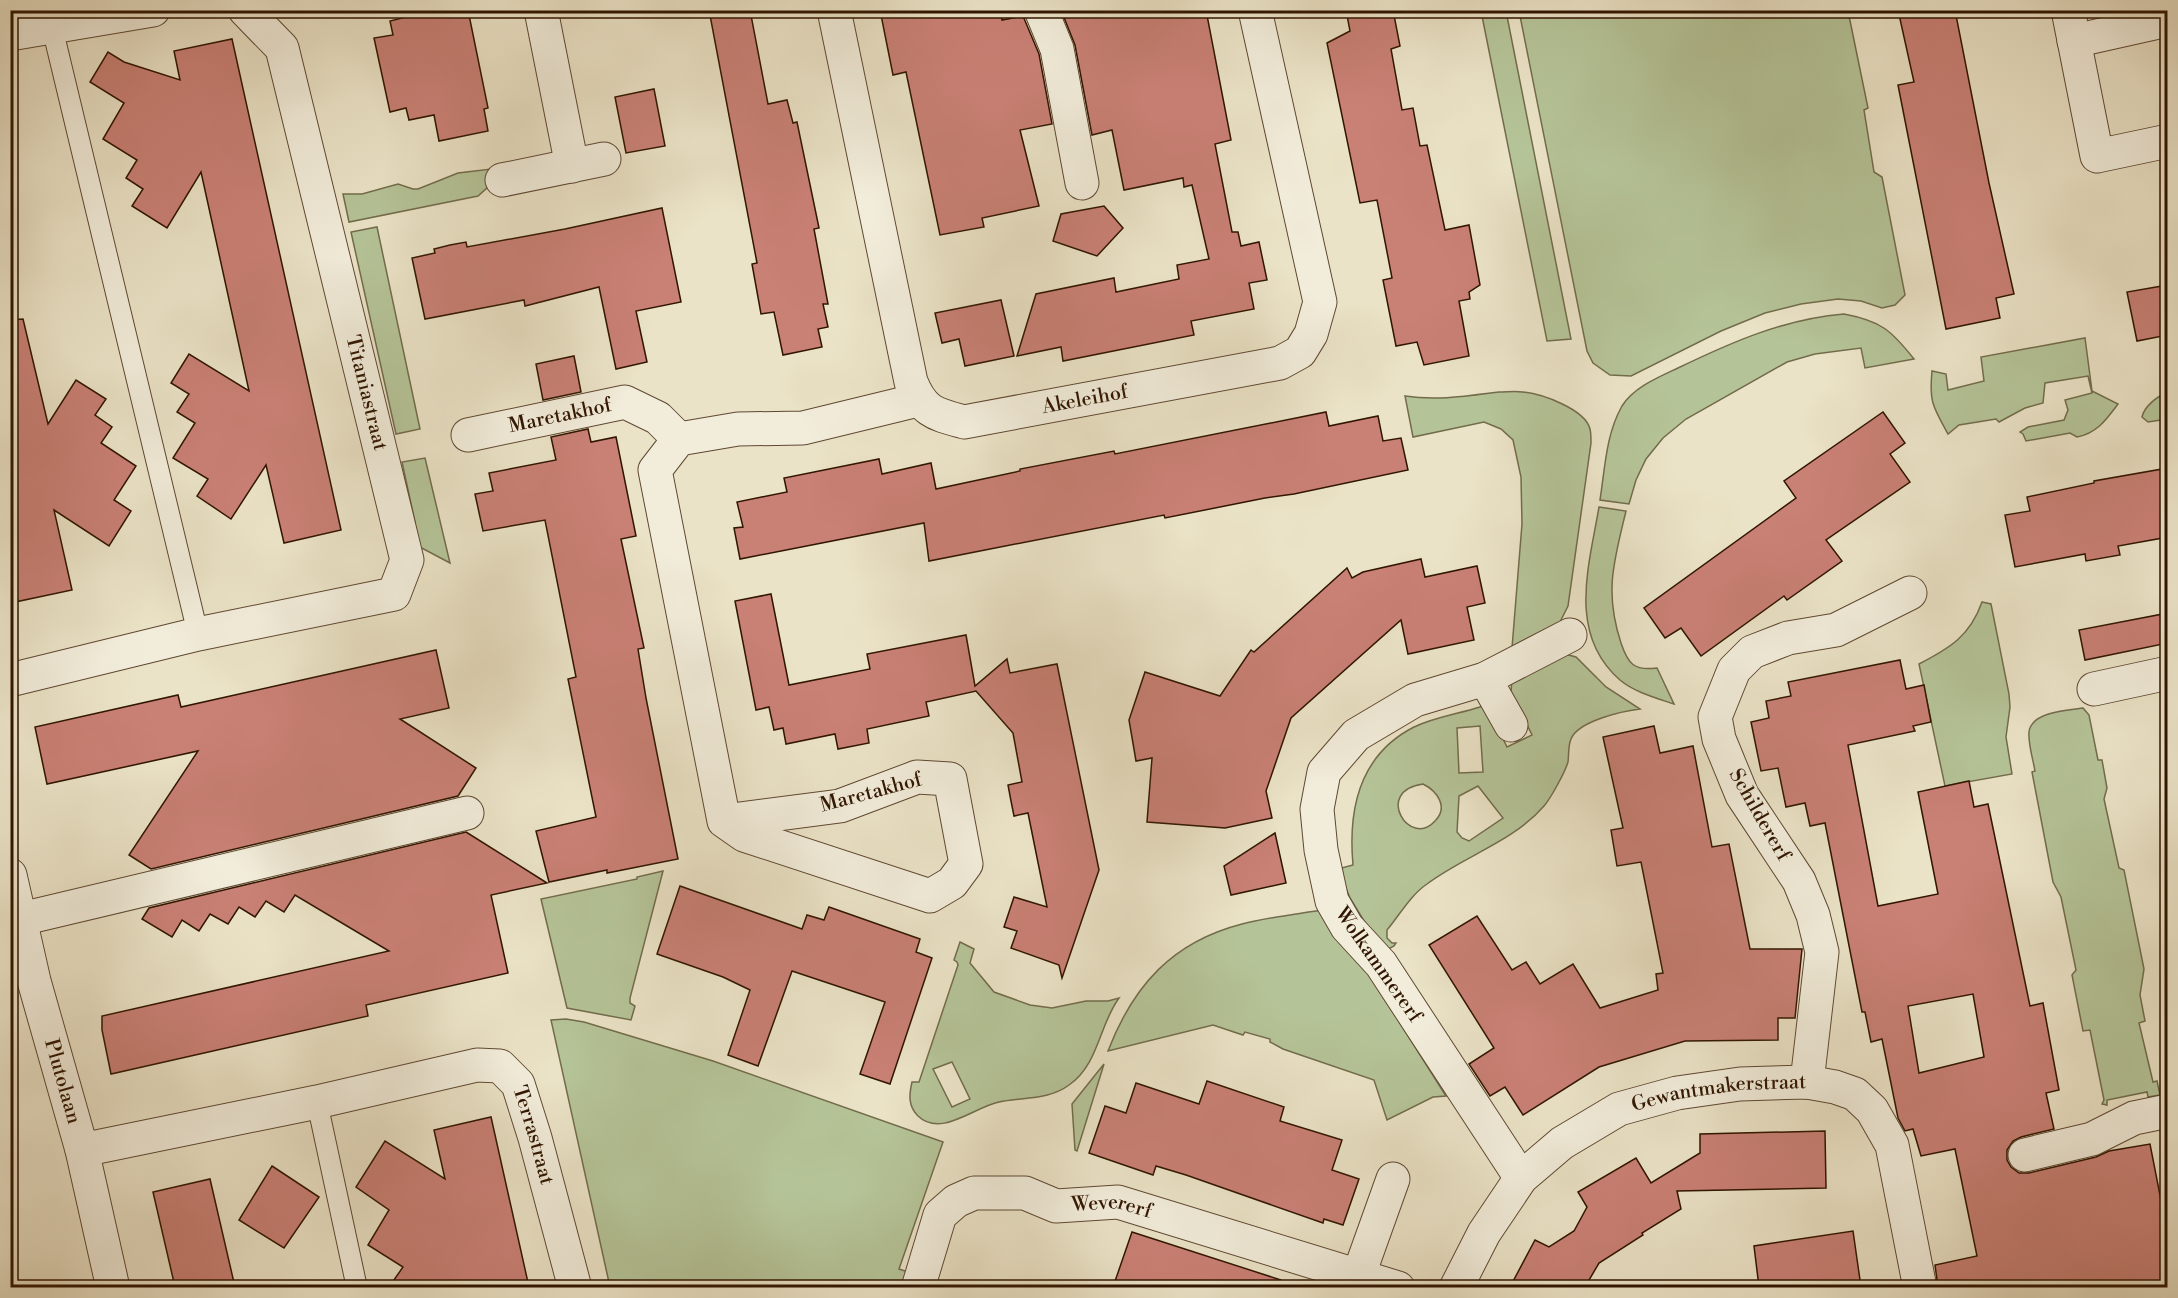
<svg xmlns="http://www.w3.org/2000/svg" width="2178" height="1298" font-family="'Libre Bodoni',serif">
  <rect width="100%" height="100%" fill="#ebe3c7"/>
  <filter id="stains"><feTurbulence type="fractalNoise" baseFrequency=".00333" numOctaves="4"/><feColorMatrix values="0 0 0 0 .2 0 0 0 0 .09 0 0 0 0 .02 0 0 0 .5 -.17"/></filter>
  <radialGradient id="worn" r=".72"><stop offset=".6" stop-color="#630" stop-opacity="0"/><stop offset="1" stop-color="#630" stop-opacity=".3"/></radialGradient>
  <!-- green -->
  <g fill="#b5c498" stroke="#726c4c" stroke-width="1.5" fill-rule="evenodd">
    <polygon points="1481,11 1506,11 1571,339 1547,341"/>
    <polygon points="1519,11 1848,11 1868,108 1864,110 1874,172 1882,177 1905,295 1895,305 1882,308 1861,301 1838,299 1801,304 1765,313 1721,331 1631,376 1610,375 1593,363 1587,351"/>
    <polygon points="491,169 488,187 478,196 349,222 343,194 362,194 398,184 413,189 418,189 458,173"/>
    <polygon points="377,227 420,429 396,434 351,232"/>
    <path d="M1844 314C1881 321 1891 330 1914 359L1865 368 1861 348 1815 354 1787 362 1686 419 1663 438 1646 459 1636 480 1629 504 1600 500C1605 468 1606 434 1622 406 1634 387 1659 377 1678 368 1732 342 1784 319 1844 314Z"/>
    <path d="M2085 338 2092 391 2118 404C2106 420 2097 433 2077 437L2070 433 2026 441 2023 434 2020 432 2028 427 2064 420 2068 410 2065 400 2092 393 2088 376 2045 383 2043 403 2025 408 1999 422 1996 419 1959 425 1948 434C1933 407 1929 402 1932 371L1946 374 1948 390 1984 381 1981 357Z"/>
    <path d="M1499 392C1507 392 1515 391 1523 392 1542 394 1585 409 1590 429 1591 433 1591 439 1591 443L1568 606 1560 622 1512 648 1522 524 1521 477 1513 440 1501 429 1484 422 1413 437 1405 396C1437 401 1467 396 1499 392Z"/>
    <path d="M2167 393V419L2148 422 2142 417C2144 407 2157 396 2167 393Z"/>
    <polygon points="425,458 450,563 416,545 415,522 402,462"/>
    <path d="M1599 507 1626 511C1614 561 1604 592 1621 643 1628 664 1634 671 1657 668L1674 704C1656 698 1634 692 1620 680 1567 634 1589 566 1599 507Z"/>
    <path d="M1982 602 1991 604 2009 694 2010 707 2006 737 2012 774 1945 786 1919 664C1950 648 1970 636 1982 602Z"/>
    <path d="M1557 652 1576 657 1606 687 1640 709C1623 711 1578 721 1571 739 1568 746 1569 754 1568 762 1565 772 1551 798 1544 806 1513 842 1464 856 1427 884 1412 894 1402 911 1391 925L1387 930V938L1392 943H1396L1394 946 1383 952 1350 898 1338 869 1353 865C1348 810 1359 755 1414 727 1435 717 1458 714 1480 707L1486 704 1507 747 1532 735 1511 692 1512 679ZM1480 726 1483 772 1459 773 1457 728ZM1423 784C1437 791 1449 807 1435 821 1410 849 1373 791 1423 784ZM1478 786 1503 818 1469 841 1462 838 1457 832 1459 796Z"/>
    <path d="M2083 708 2089 715 2098 760H2102L2107 788 2104 799 2119 868 2124 870 2144 969 2140 995 2145 1021 2139 1023 2153 1082 2157 1081 2160 1095 2148 1097 2147 1092 2107 1100V1105L2102 1104 2104 1100 2090 1030 2083 1031 2072 975 2076 970 2061 897 2053 882 2032 772 2035 771C2033 759 2028 744 2029 732 2031 712 2068 710 2083 708Z"/>
    <polygon points="663,871 630,998 630,1003 635,1006 631,1020 567,1008 541,899 637,879 637,877"/>
    <path d="M1328 909 1446 1096 1433 1097 1387 1120 1374 1080 1283 1049 1270 1042V1039L1245 1032 1243 1035 1213 1025 1108 1051C1133 986 1172 942 1242 924 1269 917 1299 914 1328 909Z"/>
    <path d="M960 942 974 949 970 963 994 992 1030 1005 1052 1008 1086 1001H1108L1119 998C1099 1025 1099 1064 1069 1085 1049 1100 1023 1097 999 1102 974 1107 941 1138 918 1116 908 1106 909 1095 912 1082H919L958 965 957 962 954 960ZM952 1062 970 1099 952 1107 933 1069Z"/>
    <polygon points="566,1019 584,1022 713,1061 943,1142 899,1269 908,1272 903,1287 610,1287 551,1020"/>
    <polygon points="1104,1064 1077,1151 1075,1150 1072,1104"/>
  </g>
  <!-- building -->
  <g fill="#c98075" stroke="#301500" stroke-width="1.5" fill-rule="evenodd">
    <polygon points="413,10 468,10 488,108 484,109 488,131 439,141 434,115 409,120 406,108 390,112 374,38 393,35 390,21 414,15"/>
    <polygon points="709,10 750,10 768,104 787,100 793,123 797,122 819,228 814,229 828,304 823,304 828,327 818,329 822,347 783,355 774,312 761,314 752,264 757,263"/>
    <polygon points="880,10 1001,10 1002,20 1023,16 1039,54 1052,124 1020,130 1039,206 982,218 984,227 940,235 906,72 893,75"/>
    <polygon points="1061,10 1206,10 1231,140 1215,144 1232,232 1238,232 1241,246 1259,242 1267,280 1249,283 1254,309 1191,321 1194,335 1063,361 1061,347 1017,356 1036,294 1114,278 1116,292 1179,279 1177,265 1209,259 1192,185 1184,187 1183,178 1124,190 1112,130 1092,135 1075,45"/>
    <polygon points="1346,10 1393,10 1400,46 1391,49 1402,110 1413,108 1420,146 1427,145 1445,230 1469,225 1480,285 1469,292 1470,299 1459,301 1469,356 1424,365 1417,342 1396,346 1383,280 1392,278 1377,200 1360,203 1327,43 1350,31"/>
    <polygon points="1898,10 1955,10 1989,183 2014,294 1996,298 2000,318 1946,329 1898,85 1914,82"/>
    <polygon points="232,39 341,530 284,543 266,465 231,519 197,496 208,479 173,458 195,423 177,412 189,394 171,383 189,354 249,391 212,222 201,172 167,228 132,206 143,189 126,178 137,160 103,139 124,103 90,82 108,52 124,62 180,80 174,51"/>
    <polygon points="654,89 665,146 626,153 615,97"/>
    <polygon points="1104,206 1123,228 1097,256 1053,241 1061,214"/>
    <polygon points="662,208 681,302 636,311 647,362 616,369 599,287 525,306 524,300 425,319 412,258 435,253 434,249 450,245 466,242 467,247 565,229"/>
    <polygon points="2168,285 2168,335 2137,341 2127,292"/>
    <polygon points="1001,300 1014,356 965,366 959,339 942,343 935,313"/>
    <polygon points="23,319 48,424 76,380 106,399 95,415 112,427 101,443 136,466 114,500 131,511 109,546 54,510 72,590 15,602 10,583 10,320"/>
    <polygon points="574,356 581,392 543,400 536,364"/>
    <polygon points="1326,412 1329,426 1378,416 1383,441 1401,438 1408,470 1294,494 1265,498 1165,518 1164,515 929,561 924,523 740,559 734,528 743,527 737,502 787,492 784,478 879,459 882,474 931,463 936,489 1020,471 1020,469 1114,451 1115,454"/>
    <polygon points="1883,412 1905,443 1890,454 1910,482 1826,540 1842,561 1787,600 1784,596 1701,656 1681,628 1665,638 1644,608 1796,498 1784,481"/>
    <polygon points="588,429 591,442 616,437 636,536 621,539 644,648 638,649 646,698 678,859 607,873 607,870 549,882 536,831 596,817 568,679 576,677 545,520 483,531 475,494 493,491 489,473 556,460 551,437"/>
    <polygon points="2168,468 2168,537 2118,546 2120,555 2086,561 2085,554 2015,567 2005,515 2030,511 2027,497 2094,483 2094,481"/>
    <polygon points="1421,559 1425,577 1477,566 1485,603 1467,607 1474,640 1408,654 1401,620 1291,718 1266,791 1272,818 1225,828 1147,822 1152,758 1136,761 1129,720 1145,672 1220,696 1251,650 1254,652 1347,568 1352,578 1363,572"/>
    <polygon points="771,594 789,685 870,669 867,654 966,635 975,686 1007,659 1010,673 1057,664 1099,870 1062,978 1059,965 1011,948 1017,931 1004,927 1014,897 1047,907 1028,813 1014,816 1011,801 1008,785 1022,782 1013,733 976,691 926,702 929,716 867,729 869,743 838,749 835,734 786,744 783,728 774,730 769,707 756,710 735,601"/>
    <polygon points="2168,613 2168,643 2085,660 2079,630"/>
    <polygon points="436,650 449,708 400,719 476,768 458,796 151,869 129,855 198,751 47,784 35,727 178,695 181,707"/>
    <path d="M1900 660 1906 689 1924 685 1931 722 1913 726 1915 731 1848 745 1878 906 1938 894 1918 792 1969 781 1974 807 1988 804 2030 1006 2043 1003 2059 1090 2046 1093 2054 1129 2021 1137 2013 1141 2007 1150V1160L2011 1167 2019 1173H2029L2096 1157 2109 1151 2150 1144 2168 1236V1279L2142 1284 2143 1287H1938L1935 1265 1977 1256 1955 1149 1921 1156 1913 1129 1905 1131 1898 1118 1882 1039 1871 1042 1865 1012H1862L1825 823 1810 826 1805 803 1786 807 1778 768 1761 771 1751 722 1769 718 1766 701 1791 696 1788 682ZM1973 994 1984 1057 1919 1073 1908 1006Z"/>
    <polygon points="1654,726 1660,753 1693,746 1712,847 1729,844 1750,949 1802,949 1795,1018 1778,1018 1778,1040 1685,1041 1599,1067 1523,1115 1505,1087 1490,1096 1469,1064 1494,1048 1429,945 1477,916 1512,970 1526,962 1540,984 1573,964 1600,1008 1658,990 1656,974 1663,973 1641,862 1617,866 1611,830 1623,828 1603,737"/>
    <polygon points="466,832 547,883 491,895 508,973 366,1005 368,1016 111,1074 102,1030 102,1016 389,951 295,895 284,912 266,901 255,917 239,907 228,924 210,914 199,931 182,920 172,937 142,919 149,908"/>
    <polygon points="1275,833 1286,883 1231,895 1224,866"/>
    <polygon points="680,886 802,929 807,915 824,920 829,907 920,939 916,952 932,958 890,1084 860,1074 885,1002 792,971 758,1066 728,1055 750,990 723,977 657,954"/>
    <polygon points="1207,1081 1284,1107 1280,1121 1342,1140 1332,1170 1359,1179 1343,1225 1324,1219 1323,1223 1186,1175 1156,1166 1153,1175 1089,1153 1105,1106 1126,1113 1136,1083 1199,1104"/>
    <polygon points="491,1117 529,1287 389,1287 403,1267 368,1245 389,1210 356,1187 385,1141 445,1179 434,1130"/>
    <polygon points="1825,1131 1826,1188 1677,1191 1681,1209 1642,1233 1643,1235 1599,1263 1585,1287 1510,1287 1535,1240 1549,1247 1574,1231 1587,1207 1578,1192 1636,1158 1651,1183 1700,1153 1700,1134"/>
    <polygon points="272,1166 319,1197 284,1248 239,1220"/>
    <polygon points="210,1179 235,1287 175,1287 153,1192"/>
    <polygon points="1853,1231 1861,1287 1759,1287 1754,1246"/>
    <polygon points="1132,1232 1281,1280 1280,1287 1113,1287"/>
  </g>
  <g fill="none" stroke-linecap="round" stroke-linejoin="round">
    <!-- service casing -->
    <g stroke="#5f4832" stroke-width="22">
      <g id="service">
        <polyline points="52,27 198,634"/>
        <polyline points="317,1102 357,1288"/>
      </g>
    </g>
    <!-- minor casing -->
    <g stroke="#5f4832" stroke-width="35">
      <g id="minor">
        <polyline points="541,10 572,166"/>
        <path id="s1" d="M834 10 911 382C923 412 935 414 964 422L1280 363 1300 352 1311 334 1320 302 1255 10"/>
        <polyline points="1041,10 1057,49 1082,183"/>
        <polyline points="2068,10 2097,156 2168,141"/>
        <polyline points="10,34 153,10"/>
        <polyline points="2074,41 2168,20"/>
        <polyline points="502,180 604,159"/>
        <path id="s2" d="M468 435 625 402 658 418 679 439"/>
        <polyline points="1485,679 1511,725"/>
        <polyline points="10,680 198,634 394,594 407,560 282,48 245,10"/>
        <polyline points="2094,689 2168,673"/>
        <polyline points="724,821 840,806 917,777 950,779 966,864 952,883 930,896 744,835 724,821 655,470 679,439 738,429 803,428 918,400"/>
        <path id="s3" d="M10 875 34 981 82 1150 113 1288"/>
        <polyline points="21,919 467,813"/>
        <polyline points="1807,1082 1822,952 1813,915 1799,881 1742,795 1719,739 1715,717 1734,670 1752,652 1788,638 1836,630 1910,593"/>
        <path id="s4" d="M82 1150 317 1102 477 1065 500 1066 518 1084 535 1138 575 1288"/>
        <polyline points="2025,1155 2092,1139 2134,1118 2168,1111"/>
        <polyline points="1521,1178 1381,964 1347,927 1332,901 1321,850 1317,809 1324,772 1356,735 1415,700 1485,679 1570,635"/>
        <path id="s5" d="M918 1288 940 1215 956 1201 974 1193H1025L1056 1206 1118 1202 1398 1288"/>
        <polyline points="1354,1288 1393,1179"/>
        <path id="s6" d="M1456 1288 1484 1233 1521 1178 1562 1143 1619 1109 1677 1093 1740 1084 1807 1082 1835 1087 1855 1094 1872 1110 1892 1145 1920 1288"/>
      </g>
    </g>
    <!-- service -->
    <use href="#service" stroke="#f2eddb" stroke-width="20"/>
    <!-- minor -->
    <use href="#minor" stroke="#f2eddb" stroke-width="33"/>
  </g>
  <g text-anchor="middle" dominant-baseline="central" stroke-width="5" stroke-linejoin="round" paint-order="stroke">
    <!-- street labels -->
    <g font-size="20" fill="#301500" stroke="#f2eddb">
      <text transform="translate(366 393) rotate(76)">Titaniastraat</text>
      <text stroke="none"><textPath href="#s1" startOffset="573">Akeleihof</textPath></text>
      <text stroke="none"><textPath href="#s2" startOffset="94">Maretakhof</textPath></text>
      <text transform="translate(871 793) rotate(-15)">Maretakhof</text>
      <text transform="translate(1759 815) rotate(60)">Schildererf</text>
      <text transform="translate(1378 965) rotate(55)">Wolkammererf</text>
      <text stroke="none"><textPath href="#s3" startOffset="213">Plutolaan</textPath></text>
      <text stroke="none"><textPath href="#s6" startOffset="350">Gewantmakerstraat</textPath></text>
      <text stroke="none"><textPath href="#s4" startOffset="506">Terrastraat</textPath></text>
      <text stroke="none"><textPath href="#s5" startOffset="258">Wevererf</textPath></text>
    </g>
  </g>
  <!-- margin -->
  <rect width="2178" height="1298" fill="none" stroke="#ebe3c7" stroke-width="36"/>
  <rect x="12" y="12" width="2154" height="1274" fill="none" stroke="#301500" stroke-width="3"/>
  <rect x="18" y="18" width="2142" height="1262" fill="none" stroke="#301500" stroke-width="1.5"/>
  <rect width="100%" height="100%" filter="url(#stains)"/>
  <rect width="100%" height="100%" fill="url(#worn)"/>
</svg>
